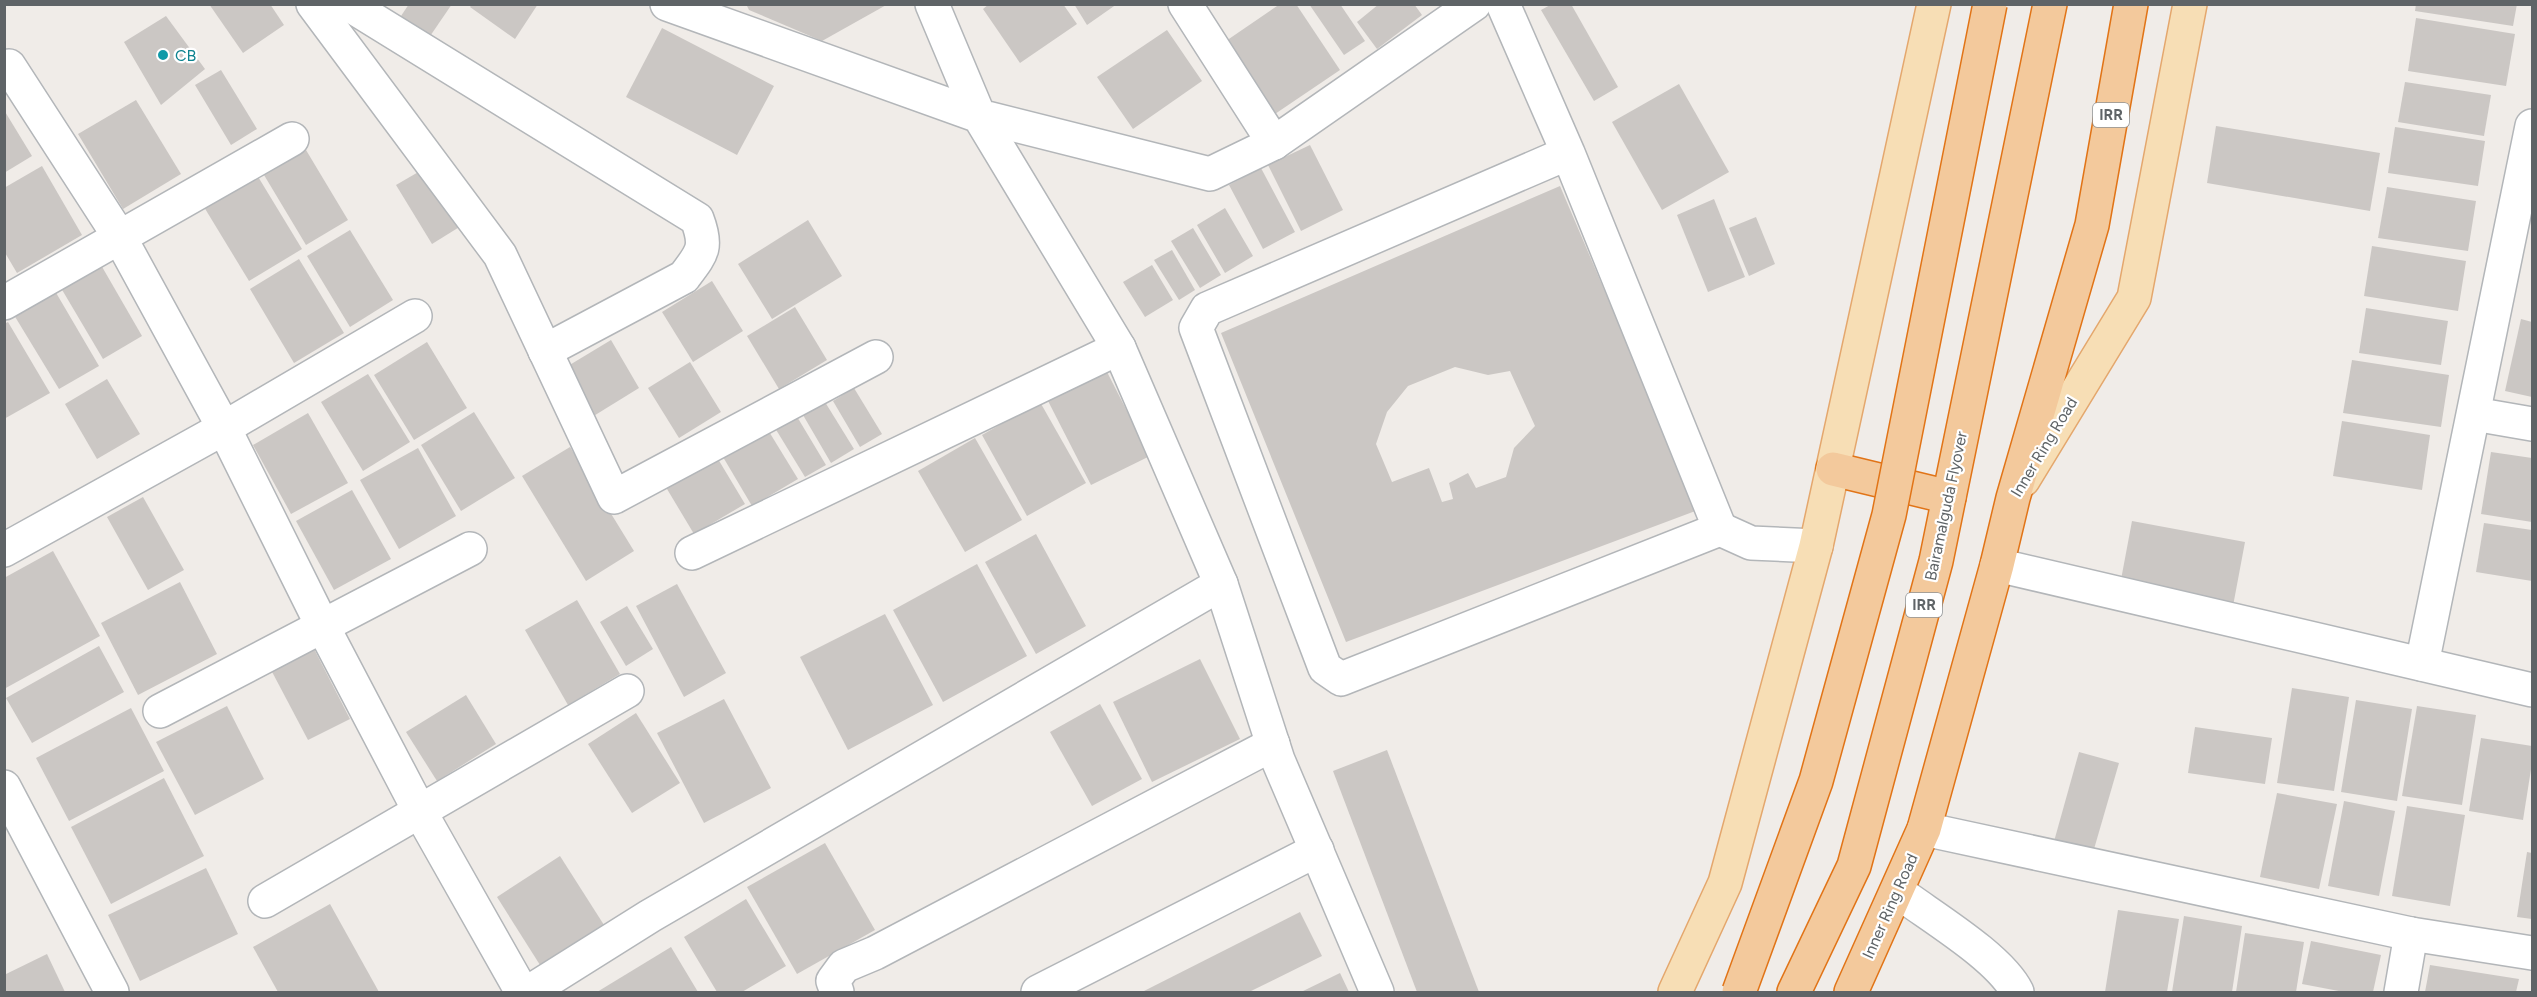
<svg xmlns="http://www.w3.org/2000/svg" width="2537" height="997" font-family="Figtree,sans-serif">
  <rect width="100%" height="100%" fill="#f0ece8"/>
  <!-- building -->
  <g fill="#cbc7c4" fill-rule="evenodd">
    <polygon points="209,4 270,4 284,25 243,53"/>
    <polygon points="409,4 452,4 424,45 395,25"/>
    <polygon points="472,4 538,4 515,39 470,7"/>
    <polygon points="746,4 888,4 822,41 749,10"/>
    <polygon points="989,4 1063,4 1077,24 1020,63 983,9"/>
    <polygon points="1074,4 1117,4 1087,25"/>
    <polygon points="1280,4 1296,4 1340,70 1272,116 1223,43"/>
    <polygon points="1309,4 1340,4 1365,41 1344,55"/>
    <polygon points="1379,4 1414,4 1422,15 1377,49 1357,22"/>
    <polygon points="1552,4 1571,4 1618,87 1594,101 1541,10"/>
    <polygon points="2416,4 2517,4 2513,26 2415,11"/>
    <polygon points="166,16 205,69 161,105 124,42"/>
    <polygon points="2416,18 2515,34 2506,86 2408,71"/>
    <polygon points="662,28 774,86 737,155 626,97"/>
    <polygon points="1167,30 1202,81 1133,129 1097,77"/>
    <polygon points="221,70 257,129 231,145 195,85"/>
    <polygon points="2405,82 2491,95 2484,136 2398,122"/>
    <polygon points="1679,84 1729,172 1662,210 1612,122"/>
    <polygon points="136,100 181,174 123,209 78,134"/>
    <polygon points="4,110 32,156 4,173"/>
    <polygon points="2216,126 2380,153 2370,211 2207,183"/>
    <polygon points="2395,127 2485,141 2478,186 2388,173"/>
    <polygon points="1310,145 1343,210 1301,231 1268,165"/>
    <polygon points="306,150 348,220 306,245 264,175"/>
    <polygon points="42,166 82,235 17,273 4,251 4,188"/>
    <polygon points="427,167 461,226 432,244 396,185"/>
    <polygon points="1261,168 1295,232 1263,249 1229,185"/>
    <polygon points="257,175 302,249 249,281 204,207"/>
    <path d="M1560 186 1698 510 1346 642 1221 333ZM1455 367 1488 375 1510 371 1535 426 1514 448 1506 477 1476 488 1468 473 1449 483 1453 499 1442 502 1429 468 1392 482 1376 444 1387 412 1408 386Z"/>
    <polygon points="2387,187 2476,201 2468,251 2378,238"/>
    <polygon points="1714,199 1745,277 1708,292 1677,215"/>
    <polygon points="1225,208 1253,256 1225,273 1197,225"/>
    <polygon points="1756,217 1775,264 1749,276 1729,228"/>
    <polygon points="808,220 842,276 772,319 738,264"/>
    <polygon points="1193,228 1221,275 1200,288 1171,241"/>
    <polygon points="350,230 393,300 350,327 307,256"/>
    <polygon points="2372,246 2466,261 2458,311 2364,296"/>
    <polygon points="1172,250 1195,290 1179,300 1154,260"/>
    <polygon points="299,259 344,333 294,363 250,289"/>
    <polygon points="101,265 142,336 103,359 61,288"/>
    <polygon points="1152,265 1173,300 1145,317 1123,282"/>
    <polygon points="712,281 743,331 693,362 662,312"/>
    <polygon points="55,291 99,366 59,389 14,315"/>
    <polygon points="795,307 827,360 779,389 747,336"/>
    <polygon points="2366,308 2448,321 2441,365 2359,353"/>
    <polygon points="2521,319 2532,322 2532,397 2505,391"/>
    <polygon points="8,322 50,393 4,419 4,324"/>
    <polygon points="611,340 639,388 592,417 563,369"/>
    <polygon points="427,342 467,408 414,440 374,375"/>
    <polygon points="2352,360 2449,375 2441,427 2343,413"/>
    <polygon points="690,362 721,412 679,438 648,388"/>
    <polygon points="1106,370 1150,456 1091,485 1047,399"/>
    <polygon points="368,374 410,442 363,471 321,402"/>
    <polygon points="107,379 140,434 97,459 65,404"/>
    <polygon points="854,388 882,434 860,447 833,401"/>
    <polygon points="825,402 854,449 831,463 803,415"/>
    <polygon points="1040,402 1086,483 1027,516 982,435"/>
    <polygon points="474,412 515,478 461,511 421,445"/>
    <polygon points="308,413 348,483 291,514 253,445"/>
    <polygon points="796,415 826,465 805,477 775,428"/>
    <polygon points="2342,421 2430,435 2422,490 2333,476"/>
    <polygon points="768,430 798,479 752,506 723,457"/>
    <polygon points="975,438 1022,520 965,552 918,471"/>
    <polygon points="570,447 634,551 586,581 522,476"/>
    <polygon points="418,448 456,516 399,549 360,480"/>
    <polygon points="2491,452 2532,458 2532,522 2481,514"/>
    <polygon points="715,454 745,504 694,534 664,484"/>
    <polygon points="352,490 391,559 334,590 296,521"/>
    <polygon points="143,497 184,570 148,590 107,517"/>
    <polygon points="2132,521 2245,542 2233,606 2120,585"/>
    <polygon points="2484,523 2532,530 2532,581 2476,572"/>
    <polygon points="1036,534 1086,626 1036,654 985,562"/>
    <polygon points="53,551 100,636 4,689 4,578"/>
    <polygon points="977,564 1027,656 943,702 893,610"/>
    <polygon points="180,582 217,654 138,695 101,623"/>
    <polygon points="677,584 726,673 684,697 636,606"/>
    <polygon points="577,600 620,674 568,705 525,630"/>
    <polygon points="627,606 653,649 626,666 600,622"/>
    <polygon points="885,614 933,705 848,750 800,657"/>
    <polygon points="312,645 350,719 308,740 270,668"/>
    <polygon points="99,646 124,692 32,743 6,698"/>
    <polygon points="1200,659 1240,739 1152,782 1113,702"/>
    <polygon points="2292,688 2349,697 2334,791 2277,783"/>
    <polygon points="466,695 496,744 437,781 406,732"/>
    <polygon points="724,699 771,788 704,823 657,733"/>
    <polygon points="2356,700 2412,709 2397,801 2341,792"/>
    <polygon points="1100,704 1142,779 1092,806 1050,732"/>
    <polygon points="227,706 264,779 195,815 156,742"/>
    <polygon points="2417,706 2476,715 2462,805 2402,796"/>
    <polygon points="131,708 164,771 69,821 36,758"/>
    <polygon points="636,713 680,783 632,813 588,744"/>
    <polygon points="2195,727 2272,738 2265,784 2188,773"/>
    <polygon points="2481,738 2532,746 2532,763 2523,820 2469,811"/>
    <polygon points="1387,750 1479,992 1417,992 1333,771"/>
    <polygon points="2079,752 2119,763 2092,856 2053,845"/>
    <polygon points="164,778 204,856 111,904 71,827"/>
    <polygon points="2277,793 2337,804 2319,889 2260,877"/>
    <polygon points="2344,801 2395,811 2379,896 2328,886"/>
    <polygon points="2407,806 2465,815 2450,906 2392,896"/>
    <polygon points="825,843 875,930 797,974 747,887"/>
    <polygon points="2527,852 2532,853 2532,919 2517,917"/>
    <polygon points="560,856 604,925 540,965 497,897"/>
    <polygon points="206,868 238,934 140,981 108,915"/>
    <polygon points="746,899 786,966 742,992 717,992 684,937"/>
    <polygon points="330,904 379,992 278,992 253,947"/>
    <polygon points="2118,910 2179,919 2167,992 2105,992"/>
    <polygon points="1300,912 1322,956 1249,992 1142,992"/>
    <polygon points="2184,916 2242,926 2232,992 2172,992"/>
    <polygon points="2245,933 2304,942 2296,992 2236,992"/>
    <polygon points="2311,941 2381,955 2373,992 2344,992 2302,984"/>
    <polygon points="671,947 698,992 597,992"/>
    <polygon points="47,954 65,992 4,992 4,975"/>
    <polygon points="2430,965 2519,979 2516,992 2425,992"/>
    <polygon points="1340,973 1349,992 1301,992"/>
  </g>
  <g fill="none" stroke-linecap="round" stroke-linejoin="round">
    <!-- minor casing -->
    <g stroke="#b3b6b9" stroke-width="36">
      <g id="minor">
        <polyline points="313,4 500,255 614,497 876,357"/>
        <path d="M348 4 697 219C708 248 702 253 684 277L545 351"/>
        <polyline points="932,4 979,116 1210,174 1274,143 1474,4"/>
        <polyline points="1185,4 1274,143"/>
        <polyline points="1503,4 1568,153 1720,529 1341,679 1325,668 1196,328 1207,309 1568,153"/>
        <polyline points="9,66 119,236 224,428 323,627 419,810 522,992"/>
        <polyline points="4,303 292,139"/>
        <polyline points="2474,414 2532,424"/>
        <polyline points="1720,529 1751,543 1816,546"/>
        <polyline points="4,550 224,428 415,316"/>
        <polyline points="692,553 1119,348"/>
        <polyline points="1997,565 2532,690"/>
        <polyline points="1221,584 1278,760 1377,992"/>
        <polyline points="2422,664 2532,126"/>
        <polyline points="160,711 470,549"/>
        <polyline points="4,787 112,992"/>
        <polyline points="1924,829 2411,934 2532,953"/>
        <path d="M1897 891C1930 916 2000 957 2017 992"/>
        <polyline points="265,901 627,691"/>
        <polyline points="529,992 650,916 1221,584 1119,348 979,116 667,4"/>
        <polyline points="837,992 833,981 844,966 875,953 1273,744"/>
        <polyline points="1038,992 1317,850"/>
        <polyline points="2401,992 2411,934"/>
      </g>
    </g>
    <!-- major casing -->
    <g stroke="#e4a76d" stroke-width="36">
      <g id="major">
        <polyline points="2023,480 2134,298 2190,4"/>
        <polyline points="1675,992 1725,883 1816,546 1934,4"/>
      </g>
    </g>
    <!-- highway casing -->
    <g stroke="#e17417" stroke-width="36">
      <g id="highway">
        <polyline points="1833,469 1949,497"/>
        <polyline points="1794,992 1854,866 1936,561 2050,4"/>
        <polyline points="1851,992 1924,829 1997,565 2013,498 2092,225 2131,4"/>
      </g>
    </g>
    <!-- minor -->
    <use href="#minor" stroke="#fff" stroke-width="33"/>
    <!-- major -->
    <use href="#major" stroke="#f7deb5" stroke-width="33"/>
    <!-- highway -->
    <use href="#highway" stroke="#f3c99c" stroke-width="33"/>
    <!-- highway-bridge casing -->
    <g stroke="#e17417" stroke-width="36" stroke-linecap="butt">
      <polyline id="highway-bridge" points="1739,992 1816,781 1889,515 1990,4"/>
    </g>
    <!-- highway-bridge -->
    <use href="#highway-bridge" stroke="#f3c99c" stroke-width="33"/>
  </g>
  <!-- markers -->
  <circle fill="#0f9aa8" stroke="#fff" stroke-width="2" cx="163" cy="55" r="6"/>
  <g text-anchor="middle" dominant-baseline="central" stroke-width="4.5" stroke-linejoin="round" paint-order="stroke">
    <!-- shield labels -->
    <g fill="#fff" stroke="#8f9295" stroke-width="1.5">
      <rect x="2093" y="103" width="36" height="24" rx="4.5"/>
      <rect x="1906" y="593" width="36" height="24" rx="4.5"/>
    </g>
    <g font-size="15" font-weight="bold" fill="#5f6467">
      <text x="2111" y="115">IRR</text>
      <text x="1924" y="605">IRR</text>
    </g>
    <!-- culture labels -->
    <g font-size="16" fill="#0d838f" stroke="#fff" text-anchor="start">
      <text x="175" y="55">CB</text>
    </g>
    <!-- street labels -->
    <g font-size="16" fill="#5f6467" stroke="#fff">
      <text transform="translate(2044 447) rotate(-59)">Inner Ring Road</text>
      <text transform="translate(1946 506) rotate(-78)">Bairamalguda Flyover</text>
      <text transform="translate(1890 906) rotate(-66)">Inner Ring Road</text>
    </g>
  </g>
  <!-- border -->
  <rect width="2537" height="997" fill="none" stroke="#5f6467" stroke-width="12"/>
</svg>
